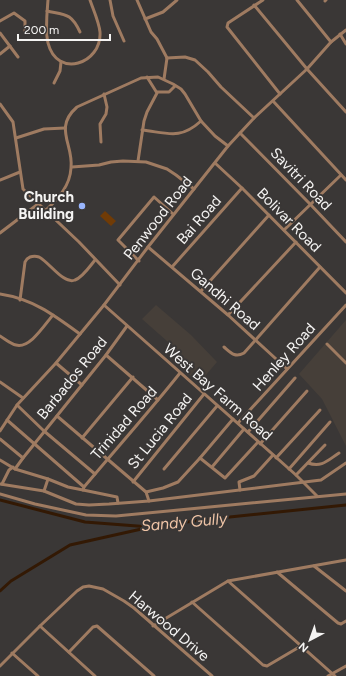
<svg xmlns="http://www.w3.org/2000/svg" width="346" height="676" font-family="Figtree,sans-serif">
  <rect width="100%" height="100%" fill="#3a3736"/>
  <!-- built -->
  <g fill="#463f39">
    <polygon points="156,305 191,335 217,362 199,383 169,357 176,349 142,319"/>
    <polygon points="346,320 346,446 322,399 299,374"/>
  </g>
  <!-- green -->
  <polygon fill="#703b06" points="105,211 116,221 111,226 100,216"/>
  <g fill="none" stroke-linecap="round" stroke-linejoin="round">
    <!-- canal -->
    <g stroke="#331904" stroke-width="3">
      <polyline points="0,500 85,522 150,527 201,520 346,505"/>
      <polyline points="0,591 11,581 70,545 146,528"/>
    </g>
    <!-- minor -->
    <g stroke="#9f7b61" stroke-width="3">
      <path d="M48 0C47 13 45 30 48 43 57 79 102 64 100 32 99 22 93 9 90 0"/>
      <polyline points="110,0 113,16 124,41"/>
      <polyline points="137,0 151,32 157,39 167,58"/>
      <polyline points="263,0 228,23 227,27 280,94"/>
      <polyline points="297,0 331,42"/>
      <polyline points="325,1 326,0"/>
      <polyline points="254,5 307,69 346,112"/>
      <path d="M47 11C66 15 71 13 80 32"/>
      <polyline points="145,19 163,12 177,0"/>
      <polyline points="0,21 14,13 25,21 25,31"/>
      <polyline points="0,33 18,57"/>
      <polyline points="340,34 346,44"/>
      <polyline points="0,54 10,46"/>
      <polyline points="167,58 185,57 195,60 208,72 221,87 254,118"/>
      <polyline points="164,79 167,58"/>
      <polyline points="54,83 60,71 61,62"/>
      <polyline points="157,92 169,92 175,86"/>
      <polyline points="273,101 346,180"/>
      <polyline points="0,104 13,122 23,189 79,242 120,285"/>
      <path d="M142 130C168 133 180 140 201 121"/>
      <polyline points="240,133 310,204 346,242"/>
      <polyline points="16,138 44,129 65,128"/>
      <polyline points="101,142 100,124 106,114 107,107 104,94"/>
      <polyline points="138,161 144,121 147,112 157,93 147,77"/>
      <polyline points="215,163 242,188 346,293"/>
      <polyline points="72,167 99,165 111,162 123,161 146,162 167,169 176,175 194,189"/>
      <polyline points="0,180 20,172"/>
      <path d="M46 210C58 199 70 186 71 168 74 145 53 128 77 107L141 78 158 77 173 84 181 89 185 94 201 121 215 136 228 146"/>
      <polyline points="284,230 341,175"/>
      <polyline points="0,233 38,204"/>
      <polyline points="148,247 228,315 287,369"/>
      <polyline points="139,261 118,240 154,197 173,214"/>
      <polyline points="172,267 242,188"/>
      <polyline points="201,291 269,215"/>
      <path d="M0 294C33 299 54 315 80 334"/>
      <path d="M20 300 25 262 27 259 30 257C33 256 36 256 39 257 49 262 64 285 75 280 83 277 90 266 95 260"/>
      <polyline points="104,305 296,475 317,496"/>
      <polyline points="228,315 296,242"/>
      <path d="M0 336C5 339 11 344 16 345 30 349 45 324 53 315"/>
      <polyline points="327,344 346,363"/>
      <path d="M224 347C231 353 235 358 244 353L320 267"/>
      <polyline points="106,355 158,400"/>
      <polyline points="56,363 82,385"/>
      <polyline points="0,382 23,398"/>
      <polyline points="17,405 44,431 95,474"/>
      <polyline points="57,416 146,492 149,501"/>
      <polyline points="7,420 84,487"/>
      <polyline points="238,423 346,305"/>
      <polyline points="0,431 17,405 56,363 104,305 148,247 228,146 254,118 307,69 331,42 346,30"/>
      <polyline points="248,432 295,378"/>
      <polyline points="82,438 133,377"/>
      <polyline points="0,439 23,458 106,355 127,326"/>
      <polyline points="260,444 307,391"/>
      <polyline points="200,458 225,478 258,442"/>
      <polyline points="276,458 320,410"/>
      <path d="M0 460 15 469 48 479 68 487 83 490 84 487C116 449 149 412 180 373"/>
      <path d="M308 463C322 468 328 460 339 453"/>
      <polyline points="212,467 244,429"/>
      <polyline points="15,469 23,458"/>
      <polyline points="164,469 217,406"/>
      <polyline points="289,469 330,422"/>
      <polyline points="296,475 325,445"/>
      <polyline points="133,482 204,394"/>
      <polyline points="0,484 44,491 76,504 89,505 109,504 149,501 321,480 346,463"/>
      <polyline points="2,484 9,470 13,467"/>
      <polyline points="83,490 117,497 118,503"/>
      <polyline points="240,490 239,482 254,476 273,455"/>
      <polyline points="44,491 48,479"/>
      <polyline points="146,492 163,488 178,482 200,458 233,419"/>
      <polyline points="0,494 35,504 86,515 116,516 346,494"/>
      <polyline points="314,566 346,591"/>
      <polyline points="277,572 338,623 341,624 346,621"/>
      <polyline points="228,581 335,676"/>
      <polyline points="192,602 263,665 267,666 301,646"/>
      <polyline points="40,626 95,676"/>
      <polyline points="153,626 228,581 346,560"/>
      <polyline points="69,652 93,627 97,626 154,676"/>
      <polyline points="12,653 38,676"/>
      <polyline points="0,666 40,626 77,591 83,587 89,586 103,589 124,601 134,608 212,676"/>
      <polyline points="328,676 346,666"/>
    </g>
  </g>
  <!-- markers -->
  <circle fill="#99b5fd" stroke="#3a3736" stroke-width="1.5" cx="82" cy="206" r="4"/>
  <g text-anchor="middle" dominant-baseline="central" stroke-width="4" stroke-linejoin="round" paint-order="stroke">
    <!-- street labels -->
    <g font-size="15" fill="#f5f4f3" stroke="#3a3736">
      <text transform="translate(301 179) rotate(46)">Savitri Road</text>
      <text transform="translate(158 218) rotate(-52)">Penwood Road</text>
      <text transform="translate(199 220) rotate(-49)">Bai Road</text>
      <text transform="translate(289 220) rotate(45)">Bolivar Road</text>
      <text transform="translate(225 299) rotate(41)">Gandhi Road</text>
      <text transform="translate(284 357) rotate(-48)">Henley Road</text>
      <text transform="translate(72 378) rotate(-51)">Barbados Road</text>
      <text transform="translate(218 392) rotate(41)">West Bay Farm Road</text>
      <text transform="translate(124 423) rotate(-49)">Trinidad Road</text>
      <text transform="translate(160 431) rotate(-51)">St Lucia Road</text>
      <text transform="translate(169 626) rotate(40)">Harwood Drive</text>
    </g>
    <!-- poi labels -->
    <g font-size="15" font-weight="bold" fill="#f5f4f3" stroke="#3a3736" text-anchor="end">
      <text x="74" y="197">Church<tspan x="74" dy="17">Building</tspan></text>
    </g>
    <!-- water labels -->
    <g font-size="16" font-style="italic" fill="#f0c5a7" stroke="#3a3736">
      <text transform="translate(184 522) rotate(-5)">Sandy Gully</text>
    </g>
  </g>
  <!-- north arrow -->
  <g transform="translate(310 640) rotate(221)" stroke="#3a3736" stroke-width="3" paint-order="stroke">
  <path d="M0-3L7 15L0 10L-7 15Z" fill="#f5f4f3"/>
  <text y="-6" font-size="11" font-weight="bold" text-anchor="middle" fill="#f5f4f3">N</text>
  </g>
  <!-- scale -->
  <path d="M18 34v6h92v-6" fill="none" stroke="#f5f4f3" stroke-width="2"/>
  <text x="24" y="34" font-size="12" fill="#f5f4f3" stroke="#3a3736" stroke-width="3" paint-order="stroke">200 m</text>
</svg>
